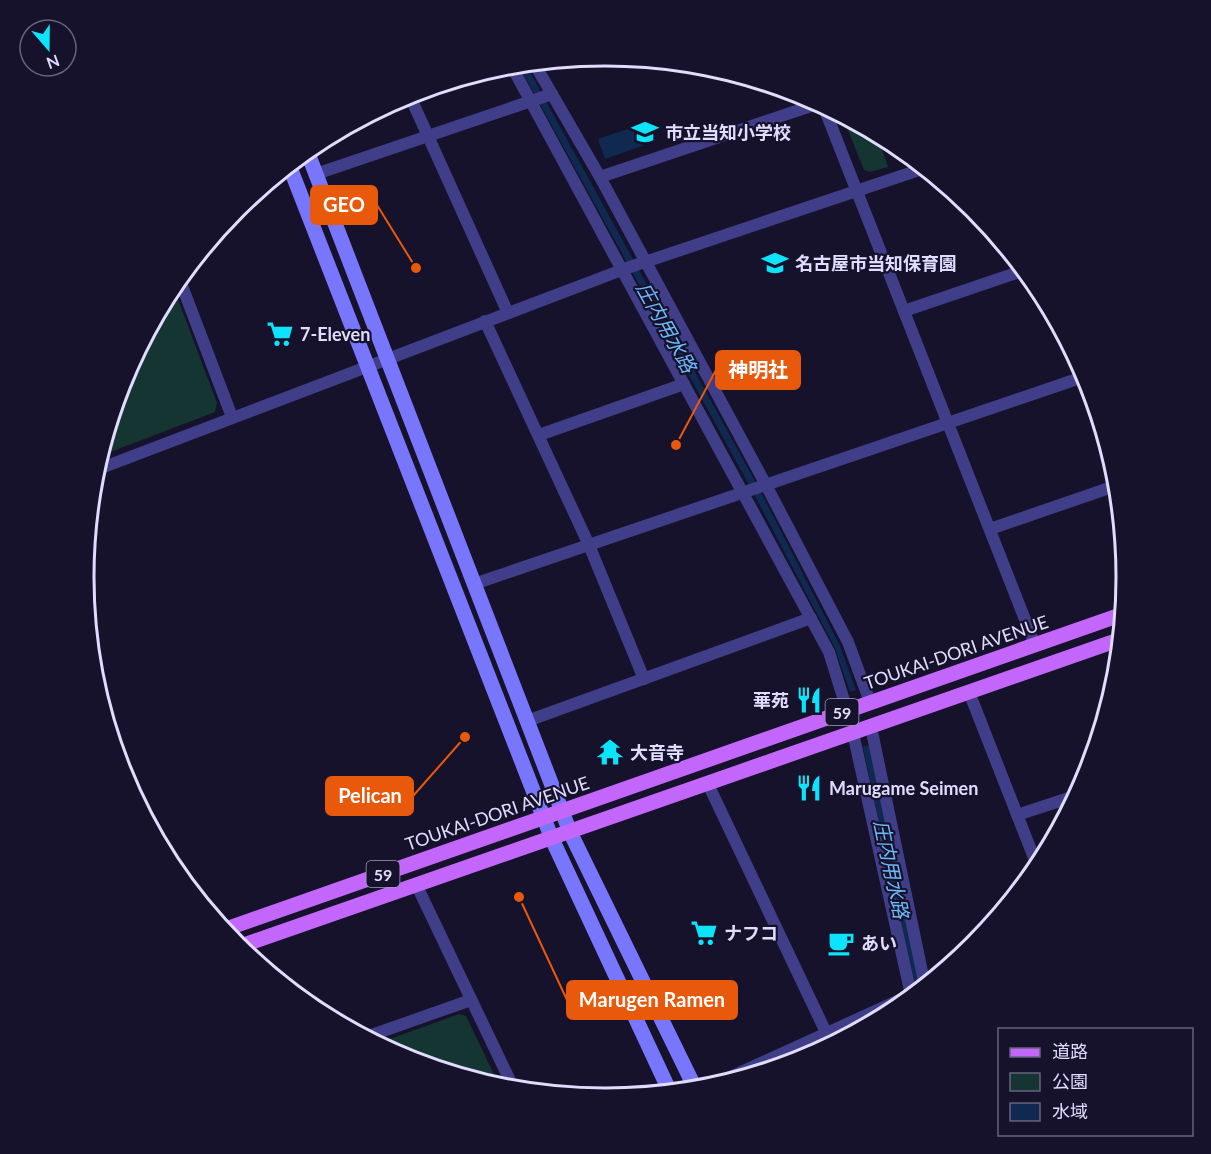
<svg xmlns="http://www.w3.org/2000/svg" width="1211" height="1154" font-family="Lato,'Noto Sans JP',sans-serif">
  <rect width="100%" height="100%" fill="#16122b"/>
  <!-- green -->
  <g fill="#153533">
    <polygon points="842,115 877,134 888,167 870,172 864,170"/>
    <polygon points="173,286 217,403 215,412 100,456 124,377"/>
    <polygon points="459,1014 466,1016 500,1087 406,1059 383,1047 387,1040"/>
  </g>
  <!-- water -->
  <g fill="#102950">
    <polygon points="525,63 755,481 840,646 856,690 850,692 834,646 748,483 518,64"/>
    <polygon points="649,122 656,141 605,159 598,139"/>
    <polygon points="869,745 921,990 915,994 863,747"/>
  </g>
  <g fill="none" stroke-linecap="round" stroke-linejoin="round">
    <!-- street -->
    <g stroke="#403e88" stroke-width="12">
      <polyline points="534,63 600,177 766,485 848,642 870,702"/>
      <polyline points="511,65 829,652 847,710"/>
      <polyline points="409,94 508,313"/>
      <polyline points="823,105 1035,645"/>
      <polyline points="316,174 552,94"/>
      <polyline points="600,177 820,103"/>
      <polyline points="179,278 232,417"/>
      <polyline points="904,311 1025,270"/>
      <polyline points="485,321 589,545 644,679"/>
      <polyline points="539,435 684,384"/>
      <polyline points="96,470 627,268 925,168"/>
      <polyline points="990,529 1118,485"/>
      <polyline points="474,584 1086,376"/>
      <polyline points="969,692 1038,868"/>
      <polyline points="527,721 811,618"/>
      <polyline points="871,727 925,986"/>
      <polyline points="853,733 911,995"/>
      <polyline points="708,784 832,1045"/>
      <polyline points="1017,815 1078,795"/>
      <polyline points="417,886 514,1089"/>
      <polyline points="366,1037 471,1000"/>
      <polyline points="704,1089 917,992"/>
    </g>
    <!-- secondary -->
    <g stroke="#7876fc" stroke-width="15">
      <polyline points="307,151 570,832 696,1090"/>
      <polyline points="289,165 552,839 670,1092"/>
    </g>
    <!-- primary -->
    <g stroke="#c366fc" stroke-width="15">
      <polyline points="223,930 1123,614"/>
      <polyline points="238,947 1121,639"/>
    </g>
  </g>
  <!-- icons -->
  <defs>
    <g id="school-bare" transform="scale(2.07)"><path d="M0-5L7-2L0 1L-7-2ZM-4 1L0 2.5L4 1V4Q0 6-4 4Z" fill="#0de3fa" stroke="#16122b" stroke-width="2.5" paint-order="stroke"/></g>
    <g id="supermarket-bare" transform="scale(2.07)"><path d="M-6-5.5h2.5l.6 2H6L4.5 2H-2.5L-4.4-4H-6ZM-1.5 3.2a1.3 1.3 0 1 0 .1 0ZM3 3.2a1.3 1.3 0 1 0 .1 0Z" fill="#0de3fa" stroke="#16122b" stroke-width="2.5" paint-order="stroke"/></g>
    <g id="restaurant-bare" transform="scale(2.07)"><path d="M-5-6h1v4h1v-4h1v4h1v-4h1v5L-1.5 .5V6h-2V.5L-5-1ZM5-6V6H3V1.5H1.5Q1.5-4 5-6Z" fill="#0de3fa" stroke="#16122b" stroke-width="2.5" paint-order="stroke"/></g>
    <g id="temple-bare" transform="scale(2.07)"><path d="M0-6L5-2H3V0L6.5 2.5H4V6H1.5V3h-3V6H-4V2.5H-6.5L-3 0V-2H-5Z" fill="#0de3fa" stroke="#16122b" stroke-width="2.5" paint-order="stroke"/></g>
    <g id="cafe-bare" transform="scale(2.07)"><path d="M-5.5-4.5H6V0H3Q3 3.5 0 3.5H-2.5Q-5.5 3.5-5.5 0ZM3-3.2v2h1.7v-2ZM-6 4.5H4V6H-6Z" fill="#0de3fa" stroke="#16122b" stroke-width="2.5" paint-order="stroke"/></g>
  </defs>
  <g fill-rule="evenodd">
    <use href="#school-bare" x="645" y="132"/>
    <use href="#school-bare" x="775" y="263"/>
    <use href="#supermarket-bare" x="280" y="334"/>
    <use href="#restaurant-bare" x="809" y="700"/>
    <use href="#temple-bare" x="610" y="752"/>
    <use href="#restaurant-bare" x="809" y="788"/>
    <use href="#supermarket-bare" x="704" y="933"/>
    <use href="#cafe-bare" x="841" y="943"/>
  </g>
  <g text-anchor="middle" dominant-baseline="central" stroke-width="4.5" stroke-linejoin="round" paint-order="stroke">
    <!-- shield labels -->
    <g fill="#16122b" stroke="#a39fbf" stroke-width="1.5">
      <rect x="825.5" y="699" width="33" height="26" rx="4.5"/>
      <rect x="366.5" y="861" width="33" height="26" rx="4.5"/>
    </g>
    <g font-size="16" font-weight="bold" fill="#e0dcfe">
      <text x="842" y="712">59</text>
      <text x="383" y="874">59</text>
    </g>
    <!-- poi labels -->
    <g font-size="18" font-weight="bold" fill="#e0dcfe" stroke="#16122b" text-anchor="start">
      <text x="665" y="132">市立当知小学校</text>
      <text x="795" y="263">名古屋市当知保育園</text>
      <text x="300" y="334">7-Eleven</text>
      <text x="789" y="700" text-anchor="end">華苑</text>
      <text x="630" y="752">大音寺</text>
      <text x="829" y="788">Marugame Seimen</text>
      <text x="724" y="933">ナフコ</text>
      <text x="861" y="943">あい</text>
    </g>
    <!-- street labels -->
    <g font-size="18" fill="#e0dcfe" stroke="#16122b">
      <text transform="translate(956 652) rotate(-19)">TOUKAI-DORI AVENUE</text>
      <text transform="translate(497 813) rotate(-19)">TOUKAI-DORI AVENUE</text>
    </g>
    <!-- water labels -->
    <g font-size="20" font-style="italic" fill="#6dbafc" stroke="#16122b">
      <text transform="translate(667 327) rotate(61)">庄内用水路</text>
      <text transform="translate(892 869) rotate(78)">庄内用水路</text>
    </g>
  </g>
  <!-- crop -->
  <path d="M0 0H1211V1154H0ZM94 577a511 511 0 1 1 1022 0a511 511 0 1 1-1022 0Z" fill="#16122b" fill-rule="evenodd"/>
  <path fill="none" stroke="#e0dcfe" stroke-width="3" d="M94 577a511 511 0 1 1 1022 0a511 511 0 1 1-1022 0Z"/>
  <!-- callouts -->
  <path fill="none" stroke="#e8590c" stroke-width="2" d="M416 268L377 205M676 445L716 370M465 737L413 796M519 897L567 1000"/>
  <g fill="#e8590c" stroke="#16122b" stroke-width="2">
    <circle cx="416" cy="268" r="6"/>
    <circle cx="676" cy="445" r="6"/>
    <circle cx="465" cy="737" r="6"/>
    <circle cx="519" cy="897" r="6"/>
  </g>
  <g fill="#e8590c" stroke="#e8590c" stroke-width="2">
    <rect x="311" y="186" width="66" height="38" rx="6"/>
    <rect x="716" y="351" width="84" height="38" rx="6"/>
    <rect x="326" y="777" width="87" height="38" rx="6"/>
    <rect x="567" y="981" width="170" height="38" rx="6"/>
  </g>
  <g font-size="20" text-anchor="middle" font-weight="bold" fill="#fff">
    <text x="344" y="212">GEO</text>
    <text x="758" y="377">神明社</text>
    <text x="370" y="803">Pelican</text>
    <text x="652" y="1007">Marugen Ramen</text>
  </g>
  <!-- legend -->
  <rect x="998" y="1028" width="195" height="108" fill="#16122b" stroke="#67637f" stroke-width="1.5"/>
  <rect x="1010" y="1048" width="30" height="9" fill="#c366fc" stroke="#67637f" stroke-width="1.5"/>
  <text x="1052" y="1058" font-size="18" fill="#e0dcfe">道路</text>
  <rect x="1010" y="1073" width="30" height="18" fill="#153533" stroke="#67637f" stroke-width="1.5"/>
  <text x="1052" y="1088" font-size="18" fill="#e0dcfe">公園</text>
  <rect x="1010" y="1103" width="30" height="18" fill="#102950" stroke="#67637f" stroke-width="1.5"/>
  <text x="1052" y="1118" font-size="18" fill="#e0dcfe">水域</text>
  <!-- north arrow -->
  <g transform="translate(48 48) rotate(160)"><circle r="28" fill="#16122b" stroke="#67637f" stroke-width="1.5"/>
  <path d="M0-4.5L10 22L0 15L-10 22Z" fill="#0de3fa"/>
  <text y="-9" font-size="16" font-weight="bold" text-anchor="middle" fill="#e0dcfe">N</text>
  </g>
</svg>
